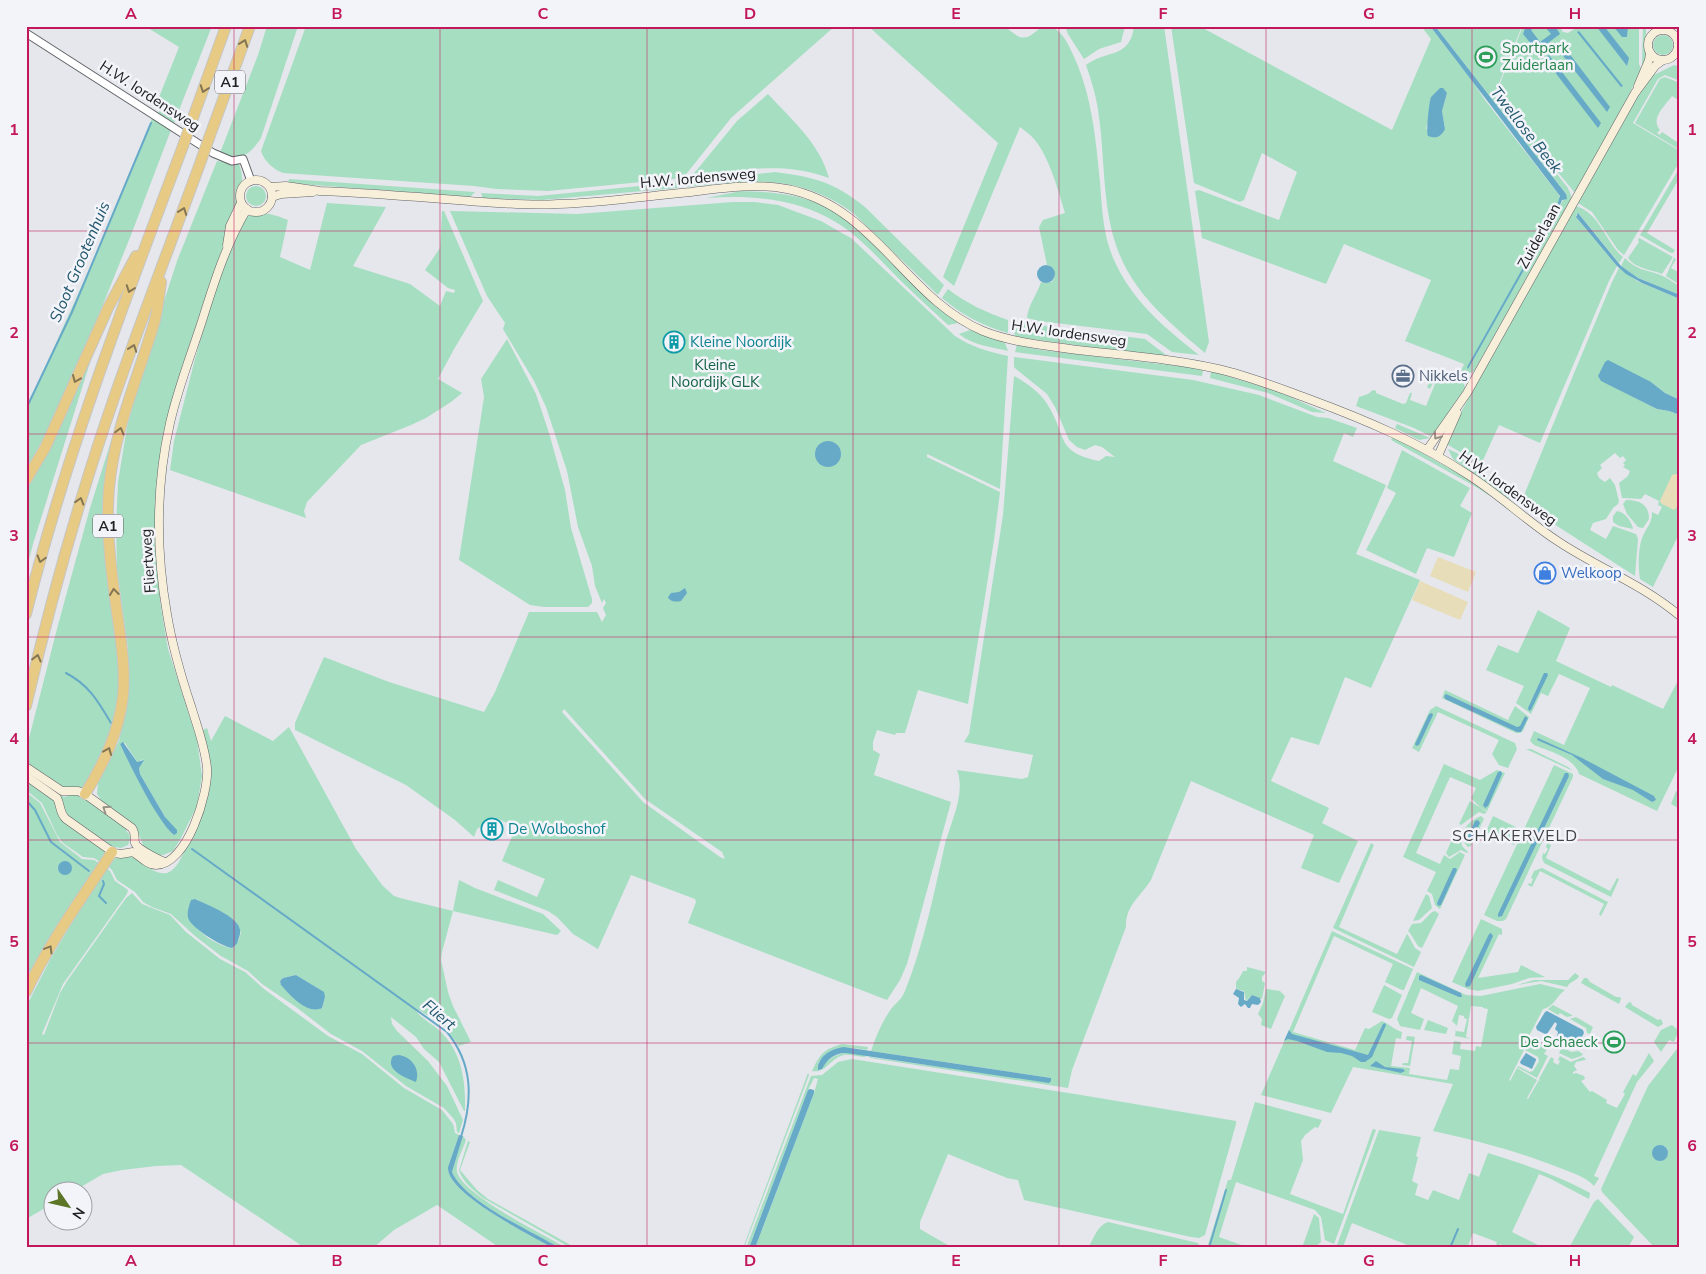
<svg xmlns="http://www.w3.org/2000/svg" width="1706" height="1274" font-family="'Nunito Sans',sans-serif">
  <rect width="100%" height="100%" fill="#e5e7ec"/>
  <!-- green -->
  <g fill="#a6dec1" fill-rule="evenodd">
    <polygon points="149,26 212,26 174,123 158,113 161,109 156,105 179,47 148,28"/>
    <path d="M267 26H298L261 138C249 156 241 161 220 153L258 55Z"/>
    <path d="M306 26H835L731 118 683 178 548 191 496 189 474 186 283 173C274 170 264 161 261 151Z"/>
    <path d="M868 26H1005C1009 30 1015 35 1020 37 1035 42 1041 13 1060 33 1067 40 1071 50 1075 59 1092 97 1096 141 1100 182 1102 208 1103 236 1114 260 1132 301 1165 328 1199 355L1172 352 1147 334 1039 321 1027 318C1028 305 1037 295 1041 282H1052L1055 276 1049 265H1047L1039 227 1043 220 1065 213C1058 190 1050 159 1035 140 1031 135 1025 131 1020 127L954 286 943 277 998 143Z"/>
    <polygon points="1065,26 1125,26 1121,42 1099,49 1084,59 1068,34"/>
    <path d="M1134 26H1164L1209 342 1205 353C1176 328 1145 303 1127 270 1101 224 1106 167 1099 117 1097 99 1092 82 1086 65 1108 49 1130 59 1134 26Z"/>
    <path d="M1171 26H1199L1392 130 1431 39 1421 26H1430L1471 79 1485 100 1559 195 1560 198 1556 209 1558 210 1566 194 1435 26H1522L1496 91V97L1568 188 1572 198 1544 249 1474 371C1469 374 1466 374 1461 371L1464 364 1405 341 1431 280 1344 244 1326 284 1202 238 1195 191 1199 190 1279 220 1297 172 1262 153 1244 200 1240 202 1194 183ZM1447 93 1442 111 1445 129H1426L1429 119 1431 97Z"/>
    <polygon points="1523,26 1559,26 1563,32 1568,33 1579,26 1639,26 1639,64 1641,69 1628,97 1575,193 1497,98 1497,91"/>
    <polygon points="1643,26 1646,30 1646,35 1644,46 1646,58 1643,66 1642,65"/>
    <circle cx="1663" cy="45" r="10"/>
    <polygon points="1674,65 1680,67 1680,81 1665,75 1658,79 1633,123 1680,151 1680,161 1624,255 1618,250 1592,212 1578,203 1638,96 1653,75 1656,74"/>
    <path d="M1665 77 1680 83V101L1672 96C1665 106 1650 118 1660 130L1657 133 1660 135 1662 132 1680 144V150L1635 123 1660 79Z"/>
    <path d="M768 94C792 120 820 144 829 178 781 160 741 171 691 177L737 121Z"/>
    <polygon points="152,118 171,130 131,235 75,374 48,430 26,470 26,410 87,274 139,153"/>
    <path d="M217 161 239 164C246 183 238 186 238 205L192 337 166 423 159 471 155 524 156 558 161 608 168 649 197 740 202 776 197 806 181 838 173 851 163 855H157L144 847 137 830 103 803 97 794 98 783 119 741 128 696V648L117 569 116 527 118 482 127 427 149 348 177 261ZM122 743H125L137 762H138L143 759 139 768 140 774 165 817 168 822 172 824 173 835C151 807 135 775 120 744Z"/>
    <polygon points="1680,167 1680,177 1647,233 1675,250 1673,253 1671,253 1640,235"/>
    <path d="M775 172C814 177 834 182 865 207L944 285 938 295 853 213C796 172 749 181 685 187L690 182Z"/>
    <polygon points="289,179 475,192 470,197 288,183"/>
    <polygon points="680,182 677,188 542,200 483,198 481,193 538,196"/>
    <circle cx="256" cy="196" r="10"/>
    <path d="M741 191C768 192 798 193 823 206 855 222 878 250 903 275 921 293 939 308 958 323L948 325C932 310 916 296 901 281 881 261 862 239 839 224 799 198 752 195 706 198Z"/>
    <path d="M733 202H755L778 205 821 221 840 232 851 238 955 336C971 347 990 352 1008 356L1000 489 927 454V457L1000 492 994 540 968 704 918 690 905 733H896L895 735 877 730 873 742V750L880 754 874 775 951 802 907 964 900 980 887 1000 688 923 696 902 695 899 631 875 598 949 573 934 557 917 548 911 494 890 498 880 537 897 545 879 502 861 516 827 494 817 477 829 474 837 455 820 406 785 295 730V723L324 657 389 682 484 712 495 692 529 612H597L602 622 606 615 603 608 606 603 604 599 602 603 595 586 592 566 578 527 567 471 546 407 534 381 503 329 505 323 487 296 450 211 577 214ZM564 709 645 799 722 852 725 859 720 857 643 802 562 712Z"/>
    <path d="M327 203 386 207 353 266 410 284 440 306 446 291 454 293 455 290 448 288 425 270 440 248 442 211H444L483 301 454 349 438 379 462 393 451 402 426 418 411 425 361 445 307 502 304 511 306 518 170 470 174 441 195 359 214 293 227 256 245 218C260 210 273 214 288 220L280 257 310 270Z"/>
    <path d="M1576 206C1601 214 1605 242 1623 257L1619 263 1579 214 1576 215V217L1617 266 1609 281 1540 443 1499 425 1479 469 1462 453 1448 445 1456 421Z"/>
    <path d="M1639 238 1673 257 1662 274C1650 269 1636 269 1628 258L1639 242 1638 240Z"/>
    <path d="M1625 258C1635 269 1645 270 1658 274 1666 277 1673 282 1680 287V295L1638 278 1621 266Z"/>
    <polygon points="1674,258 1676,259 1671,268 1680,273 1680,285 1666,276"/>
    <path d="M1619 268 1637 281 1680 299V400L1665 393 1651 382 1599 379 1657 409 1669 411 1680 415V476L1675 474 1660 501 1662 504 1678 507 1680 502 1678 513 1680 514V532L1653 587 1640 579C1638 566 1638 550 1642 538 1646 527 1652 525 1652 512L1658 515 1662 507 1658 505 1659 501 1645 494 1641 499 1622 498 1619 483 1628 476 1630 471 1623 467 1625 465 1623 463 1626 460 1623 456 1620 458 1615 453 1600 465 1602 468 1597 473 1599 478 1605 482 1610 478 1615 485 1619 501 1618 504 1613 508 1606 519 1593 523 1590 530 1606 539 1613 526 1636 534 1638 539 1635 576 1557 526 1522 500 1577 366 1612 282Z"/>
    <path d="M948 289C965 303 988 313 1008 320V333C983 326 962 315 942 298Z"/>
    <polygon points="1016,322 1145,339 1170,358 1024,338 1015,336 1014,331"/>
    <path d="M970 330 1005 343 1008 351C992 347 972 345 959 334Z"/>
    <polygon points="507,339 536,394 549,433 565,490 571,528 592,599 592,603 588,607 544,607 530,605 459,560 484,397 481,379"/>
    <polygon points="1017,345 1041,350 1203,369 1202,376 1015,352"/>
    <polygon points="89,356 92,356 33,544 26,571 26,484"/>
    <path d="M1014 357 1193 380 1259 395 1317 417 1328 418 1357 428 1353 437 1344 433 1333 461 1386 485 1356 554 1420 580 1371 688 1345 677 1319 745 1291 737 1271 781 1329 808 1322 823 1358 841 1339 883 1301 868 1314 835 1191 781 1151 880C1141 896 1125 906 1126 927L1072 1070 1068 1088 870 1058 869 1057 1050 1082 1051 1078 871 1051C876 1036 882 1022 891 1009 896 1003 902 999 905 991 924 944 934 893 945 844 951 821 966 793 957 770L1022 779 1028 777 1033 755 964 742 969 734 1003 515 1014 376C1027 383 1042 394 1049 407 1067 437 1056 452 1099 461L1106 456 1115 457 1102 447 1095 445 1085 450 1077 447 1069 440 1055 407 1047 394 1016 369 1014 367Z"/>
    <polygon points="1211,371 1279,392 1326,413 1312,412 1268,393 1210,378"/>
    <polygon points="1446,373 1463,380 1465,388 1432,437 1414,428 1356,406 1359,397 1368,394 1373,390 1376,391 1376,393 1403,404 1406,403 1410,393 1412,393 1410,400 1426,406 1435,384 1433,383 1430,389 1427,387 1430,381"/>
    <polygon points="1397,424 1430,438 1419,440 1395,428"/>
    <polygon points="113,435 115,436 108,466 122,680 114,728 84,789 62,788 26,765 26,750 58,625 90,508"/>
    <polygon points="1393,437 1474,482 1500,502 1476,487 1391,440"/>
    <polygon points="1448,449 1457,453 1482,476 1511,498 1507,498 1453,459"/>
    <polygon points="1402,450 1470,488 1460,506 1472,513 1454,557 1427,548 1416,574 1366,550 1396,493 1387,488"/>
    <path d="M1626 500C1639 500 1649 504 1649 519L1643 528 1638 527 1627 514 1623 504Z"/>
    <path d="M1617 511C1625 512 1632 522 1633 529L1619 526 1613 522V516Z"/>
    <path d="M1538 610 1570 628 1556 661 1611 687 1612 685 1663 709 1680 677V764L1657 811 1579 774C1574 757 1548 751 1534 745L1530 741 1534 731 1564 745 1590 688 1559 674 1548 696 1541 693 1531 714 1516 703 1524 686 1486 670 1498 645 1518 653Z"/>
    <polygon points="1445,690 1508,720 1515,706 1529,717 1523,731 1520,733 1516,733 1442,698"/>
    <polygon points="1436,706 1515,743 1517,749 1508,768 1499,765 1492,754 1499,740 1438,712 1419,752 1412,748 1430,710"/>
    <path d="M225 716 273 741 289 727 356 849 382 885 394 896 400 898 453 911 459 880 475 888 543 914 561 931 557 935 453 911 442 952 441 960 448 992 453 1006 471 1042 459 1046 445 1027 419 1010 416 1011C422 1019 432 1024 440 1031 462 1052 466 1082 465 1111H464L439 1062 424 1049 416 1037 391 1017 392 1024 397 1031 428 1061 447 1086 463 1120 459 1133 457 1132 456 1123 453 1118 444 1108 406 1086 362 1051 331 1034 296 1007 262 984 248 971 221 956 195 936 171 914 152 907 143 902 135 892 117 880 112 870 106 865C135 839 145 877 167 873 176 870 181 858 185 850 211 805 215 779 203 730L207 728 211 741ZM195 899 224 913 241 932 239 940 232 948C222 947 203 937 198 928 194 921 196 907 195 899ZM296 975 317 988 325 997 322 1008C311 1003 282 993 280 981L283 978Z"/>
    <polygon points="1526,749 1531,749 1568,767 1573,771"/>
    <polygon points="1444,764 1480,780 1497,770 1505,773 1487,811 1481,808 1471,798 1476,788 1450,777 1416,853 1440,864 1444,855 1450,859 1460,852 1465,855 1440,909 1435,905 1432,894 1427,891 1436,872 1403,857"/>
    <polygon points="1554,765 1573,774 1573,777 1506,919 1503,921 1497,921 1484,915"/>
    <path d="M26 770 64 797 75 794 81 795 128 828 126 831C131 835 131 839 128 845L121 848 115 847 113 849 67 817 63 808 62 800 26 774Z"/>
    <polygon points="26,779 52,798 56,806 108,853 102,863 94,858 83,857 63,843 57,835 42,803 26,790"/>
    <polygon points="1676,791 1680,793 1680,809 1671,804"/>
    <polygon points="26,792 40,803 60,842 82,859 94,860 101,864 26,987"/>
    <polygon points="1470,801 1487,812 1484,814 1479,812 1461,825 1459,824"/>
    <path d="M1481 816 1484 819 1471 846 1468 847C1455 835 1468 821 1481 816Z"/>
    <polygon points="1493,816 1522,830 1514,845 1486,832"/>
    <polygon points="1457,828 1459,829 1462,846 1468,852 1467,853 1461,850 1449,857 1446,853"/>
    <polygon points="1371,843 1374,845 1339,927 1397,954 1407,934 1408,935 1415,948 1421,952 1414,967 1333,928"/>
    <polygon points="1547,843 1551,845 1546,858 1610,891 1617,878 1619,879 1611,897 1544,863 1542,858 1543,853 1545,854 1548,849 1546,847"/>
    <path d="M105 867 110 871 115 881 128 890 127 894 63 984 42 1034 44 1035 60 993 67 981 126 898 132 893 142 904 170 915 186 932 220 959 245 972 264 989 328 1036 362 1054 404 1088 442 1110 453 1124 455 1133 459 1135 448 1167C445 1193 532 1236 553 1248H500L437 1205 394 1230 373 1248H305L181 1165 156 1166 122 1170 103 1174 74 1191 52 1192V1204L26 1219V1007L51 958Z"/>
    <polygon points="1542,868 1608,902 1601,916 1599,914 1604,904 1540,871 1532,887 1528,885 1529,883 1531,884 1533,879 1531,878 1534,871"/>
    <polygon points="1426,894 1429,896 1432,908 1419,920 1413,921"/>
    <polygon points="1435,911 1439,914 1422,948 1418,946 1410,933 1408,931 1412,924 1421,923 1432,912"/>
    <polygon points="1481,919 1502,929 1502,935 1499,934 1478,978 1518,972 1521,965 1545,977 1529,978 1512,984 1478,991 1468,989 1452,982"/>
    <path d="M1332 931 1413 969 1404 990H1402L1385 982 1393 964 1334 936 1293 1032 1355 1050 1365 1028 1369 1029 1382 1021C1389 1024 1395 1030 1402 1032L1401 1039 1396 1038 1391 1066 1410 1068 1409 1074 1447 1080 1450 1069 1459 1070 1461 1056 1452 1054 1454 1041 1461 1042 1460 1049 1475 1051 1476 1046 1481 1047 1488 1009 1483 1008V1007L1471 1006 1466 1037 1471 1039 1455 1036 1456 1028V1031L1464 1032 1467 1019 1464 1018V1016L1459 1015 1457 1026 1452 1021 1458 1006 1421 988 1411 1013 1424 1019 1420 1030 1400 1026 1397 1019 1417 972 1466 995 1481 996 1540 984 1565 990C1557 995 1554 1007 1543 1009L1528 1038 1526 1037 1524 1040 1528 1042 1509 1080 1510 1081 1517 1068 1537 1080 1527 1098 1528 1099 1539 1080 1541 1081 1539 1079 1551 1057 1554 1059 1553 1062 1558 1065 1560 1061 1558 1060 1560 1056 1571 1062 1583 1057 1586 1059 1585 1060 1576 1062 1574 1066 1577 1070 1573 1072V1074L1576 1073 1584 1076 1585 1079 1581 1081 1590 1092 1592 1091 1607 1100 1606 1103 1617 1108 1625 1094 1623 1092 1633 1074 1636 1076 1649 1053 1654 1061 1637 1082 1594 1176 1599 1178 1594 1186C1585 1176 1572 1173 1560 1168 1517 1151 1478 1141 1433 1131L1453 1084 1353 1067 1331 1113 1261 1095Z"/>
    <polygon points="1247,967 1266,972 1262,977 1262,981 1265,983 1262,999 1252,995 1246,1001 1244,991 1236,989 1236,982 1240,977 1243,971 1247,971"/>
    <path d="M1575 973 1579 976C1577 981 1570 981 1567 987L1541 981 1517 985 1534 980H1568Z"/>
    <polygon points="1584,978 1587,978 1590,982 1616,997 1620,997 1621,999 1619,1004 1581,983"/>
    <polygon points="1384,985 1402,995 1392,1018 1389,1019 1372,1012"/>
    <polygon points="1266,989 1280,991 1285,996 1271,1029 1261,1025 1262,1019 1258,1014 1263,1003"/>
    <polygon points="1631,1002 1632,1005 1658,1020 1661,1019 1663,1024 1658,1027 1625,1007 1628,1003"/>
    <polygon points="1553,1005 1572,1015 1572,1016 1567,1017 1560,1013 1558,1015 1548,1009"/>
    <polygon points="1576,1017 1593,1027 1590,1034 1587,1033 1586,1028 1570,1019"/>
    <polygon points="1428,1020 1448,1028 1446,1034 1424,1030"/>
    <polygon points="1672,1025 1677,1029 1677,1035 1674,1042 1669,1040 1661,1052 1654,1042 1661,1030"/>
    <polygon points="1407,1036 1415,1037 1410,1066 1402,1065 1403,1063 1408,1063 1412,1041 1406,1040"/>
    <polygon points="1532,1039 1548,1048 1544,1054 1548,1056 1537,1078 1517,1067 1518,1066 1530,1072 1533,1071 1539,1061 1538,1057 1525,1050"/>
    <path d="M842 1044 868 1047 867 1050C846 1047 832 1043 818 1063L823 1066C834 1052 850 1050 866 1056L865 1057C858 1057 850 1054 844 1055 830 1058 826 1074 812 1071 820 1054 824 1049 842 1044Z"/>
    <path d="M1680 1045V1248H1655L1602 1192 1601 1189 1648 1086ZM1664 1146 1667 1148 1668 1155 1659 1161 1653 1157Z"/>
    <polygon points="1562,1047 1571,1052 1578,1051 1583,1054 1581,1056 1572,1059 1559,1053"/>
    <polygon points="852,1059 1081,1095 1236,1121 1236,1124 1205,1235 1199,1238 1191,1237 1024,1200 1018,1180 1007,1178 948,1154 920,1222 920,1229 953,1248 755,1248 814,1093 818,1079 814,1078 808,1090 749,1248 746,1248 811,1076 822,1075 838,1062"/>
    <polygon points="808,1073 809,1075 744,1248 743,1248"/>
    <polygon points="1255,1102 1322,1120 1318,1128 1315,1127 1305,1135 1301,1141 1303,1160 1290,1194 1343,1214 1372,1131 1373,1129 1376,1130 1334,1244 1325,1240 1321,1217 1315,1210 1236,1182 1219,1237 1250,1248 1207,1248 1228,1180 1231,1180"/>
    <path d="M1379 1130 1421 1137 1416 1156 1418 1157 1412 1181 1418 1184 1415 1195 1428 1200 1433 1190 1459 1200 1469 1173 1479 1177 1488 1153C1523 1164 1558 1175 1590 1193L1589 1199 1549 1178 1539 1174 1512 1232 1544 1248H1509L1500 1244 1499 1247 1495 1248 1497 1242 1473 1233 1467 1248H1415L1352 1223 1343 1247 1337 1245Z"/>
    <path d="M463 1136 466 1140C463 1149 455 1163 457 1172 463 1195 544 1235 567 1248H560C531 1231 465 1202 452 1172Z"/>
    <path d="M468 1141 470 1142 460 1170 477 1190 488 1199 576 1248H571L483 1198C474 1191 461 1180 459 1170Z"/>
    <polygon points="1598,1199 1634,1237 1628,1248 1569,1248 1594,1202"/>
    <polygon points="1314,1214 1319,1218 1321,1242 1314,1248 1302,1248"/>
    <path d="M1108 1222 1198 1243 1201 1248H1088C1094 1238 1097 1226 1108 1222Z"/>
  </g>
  <!-- sand -->
  <g fill="#e7ddb8">
    <path d="M1675 474 1680 476C1680 487 1683 504 1674 510L1662 504 1660 501 1672 475Z"/>
    <polygon points="1438,557 1476,572 1468,592 1430,576"/>
    <polygon points="1420,581 1468,602 1460,620 1412,600"/>
  </g>
  <!-- water -->
  <g fill="#67aac8">
    <polygon points="1430,26 1435,26 1566,194 1567,199 1562,200 1558,210 1468,369 1467,367 1556,209 1560,196"/>
    <polygon points="1526,26 1536,26 1531,30 1540,42 1551,34 1546,28 1555,26 1560,34 1537,51 1523,34"/>
    <polygon points="1596,26 1604,26 1629,58 1627,66"/>
    <polygon points="1613,26 1628,26 1627,37 1622,37"/>
    <polygon points="1579,31 1623,86 1621,87 1577,32"/>
    <polygon points="1562,44 1610,107 1607,112 1557,48"/>
    <polygon points="1549,55 1601,123 1598,128 1544,58"/>
    <path d="M1440 88H1443L1447 93 1442 111 1445 129C1441 137 1436 139 1428 136 1426 132 1429 102 1431 97Z"/>
    <polygon points="1578,213 1621,266 1638,278 1680,295 1680,299 1642,283 1626,274 1617,266 1576,217"/>
    <circle cx="1046" cy="274" r="9"/>
    <polygon points="1608,360 1651,382 1665,393 1680,400 1680,415 1669,411 1657,409 1601,381 1598,376 1605,362"/>
    <circle cx="828" cy="454" r="13"/>
    <path d="M685 588 687 593 681 601C676 602 670 602 668 597L671 593 679 592Z"/>
    <polygon points="1544,673 1547,673 1548,675 1531,710 1529,711 1528,708"/>
    <polygon points="1446,694 1517,727 1520,726 1525,716 1528,718 1521,732 1517,732 1445,699 1444,696"/>
    <polygon points="1432,713 1433,715 1419,745 1416,746 1415,744 1429,714"/>
    <polygon points="1538,738 1582,758 1654,796 1656,800 1652,802 1633,790 1603,779 1572,755 1537,740"/>
    <path d="M123 742 137 762 144 760 139 768 140 774 165 817 177 830V833L174 835C157 821 130 765 120 744Z"/>
    <polygon points="1501,771 1502,774 1488,806 1485,808 1483,805 1498,772"/>
    <polygon points="1565,773 1568,773 1569,776 1502,916 1498,917 1498,914"/>
    <polygon points="1478,820 1480,823 1471,841 1468,842 1467,839 1475,821"/>
    <circle cx="65" cy="868" r="7"/>
    <polygon points="1453,868 1456,868 1457,870 1441,905 1438,906 1437,903"/>
    <path d="M195 899C207 905 244 918 240 934 238 941 238 944 232 948 221 946 195 930 189 920 186 914 189 906 191 900Z"/>
    <polygon points="1491,933 1493,936 1470,986 1466,987 1465,984 1489,934"/>
    <path d="M296 975 324 992 325 997 322 1008C307 1015 290 995 281 985L280 981 283 978Z"/>
    <polygon points="1421,975 1461,993 1462,997 1459,997 1419,980 1419,976"/>
    <polygon points="1236,989 1244,992 1244,1000 1247,1001 1252,995 1260,998 1261,1002 1258,1005 1252,1004 1250,1008 1248,1008 1245,1004 1241,1007 1238,1004 1239,998 1233,994"/>
    <polygon points="1547,1011 1583,1030 1584,1033 1576,1048 1573,1049 1561,1042 1560,1037 1557,1036 1558,1032 1555,1029 1557,1024 1555,1022 1547,1034 1545,1034 1537,1030 1536,1027 1545,1012"/>
    <polygon points="1385,1023 1386,1025 1372,1057 1365,1062 1361,1062 1352,1056 1341,1053 1327,1052 1297,1041 1288,1039 1284,1041 1289,1030 1292,1034 1368,1055 1383,1024"/>
    <path d="M844 1047 1051 1078V1081L1049 1083 846 1053C835 1053 827 1059 822 1069L818 1070C817 1056 833 1048 844 1047Z"/>
    <polygon points="1526,1053 1536,1059 1536,1060 1532,1069 1521,1064 1520,1062"/>
    <path d="M398 1055C411 1056 421 1069 416 1082 406 1078 384 1070 393 1056Z"/>
    <polygon points="1376,1061 1385,1067 1403,1069 1405,1071 1401,1073 1370,1066"/>
    <polygon points="810,1089 814,1090 814,1093 755,1248 749,1248 808,1090"/>
    <path d="M459 1135 463 1136 452 1172C465 1202 531 1231 560 1248H553C532 1236 445 1193 448 1167Z"/>
    <circle cx="1660" cy="1153" r="8"/>
  </g>
  <g fill="none" stroke-linecap="round" stroke-linejoin="round">
    <!-- stream -->
    <g stroke="#67aac8" stroke-width="2">
      <polyline points="26,409 72,312 151,123"/>
      <path d="M66 673C89 685 98 701 111 723"/>
      <polyline points="1679,798 1680,798"/>
      <polyline points="26,800 35,810 51,842 89,871"/>
      <path d="M192 849 447 1032C473 1064 473 1099 461 1137"/>
      <polyline points="103,881 104,884 99,896 106,903"/>
      <polyline points="1209,1248 1226,1190"/>
      <polyline points="1450,1248 1458,1229"/>
    </g>
    <!-- tertiary casing -->
    <g stroke="#616367" stroke-width="9">
      <polyline id="tertiary" points="26,33 213,153 232,161 243,159 251,181"/>
    </g>
    <!-- secondary casing -->
    <g stroke="#616367" stroke-width="9">
      <g id="secondary">
        <circle cx="1663" cy="45" r="15"/>
        <polyline points="1638,86 1649,60 1650,53"/>
        <circle cx="256" cy="196" r="16"/>
        <path d="M270 187 286 186 320 191C370 193 419 197 469 201 498 203 528 206 558 204 602 203 647 196 691 192 723 188 756 183 787 189 875 206 905 298 983 331 1011 342 1041 345 1070 349 1119 355 1170 358 1218 369 1249 376 1279 388 1309 399 1366 420 1420 443 1470 476 1501 496 1528 522 1559 542 1600 569 1642 584 1680 616"/>
        <polyline points="272,197 281,194 313,192"/>
        <polyline points="227,245 230,226 241,203"/>
        <polyline points="1427,450 1467,393 1635,93 1655,66 1663,60"/>
        <polyline points="1438,456 1457,413"/>
        <path d="M26 767 62 791H78L85 794 132 828C136 834 134 837 135 843 137 849 159 860 165 862"/>
        <path d="M26 776 57 798C61 805 59 813 66 819L114 853 121 854 133 852C140 856 147 865 156 865 187 865 209 793 207 768 205 746 197 726 191 706 181 676 172 645 167 614 156 551 156 485 170 423 178 388 191 355 202 321 214 283 226 244 247 209"/>
      </g>
    </g>
    <!-- motorway casing -->
    <g stroke="#c6c6c6" stroke-width="12">
      <g id="motorway">
        <polyline points="190,126 226,26"/>
        <polyline points="209,138 250,26"/>
        <polyline points="26,480 45,448 108,308 136,256"/>
        <path d="M26 614C66 454 125 300 183 146"/>
        <path d="M26 706C43 633 62 561 84 490 118 378 162 268 202 158"/>
        <path d="M85 794C104 763 119 732 123 696 126 663 119 630 115 598 110 561 106 525 109 488 114 430 139 375 155 320 158 307 159 295 161 282"/>
        <path d="M26 992C49 943 82 898 112 852"/>
      </g>
    </g>
    <!-- tertiary -->
    <use href="#tertiary" stroke="#fff" stroke-width="7"/>
    <!-- secondary -->
    <use href="#secondary" stroke="#f8efda" stroke-width="8"/>
    <!-- motorway -->
    <use href="#motorway" stroke="#e7ca83" stroke-width="10"/>
    <!-- motorway-bridge casing -->
    <g stroke="#c6c6c6" stroke-width="12" stroke-linecap="butt">
      <g id="motorway-bridge">
        <polyline points="183,146 190,126"/>
        <polyline points="202,158 209,138"/>
      </g>
    </g>
    <!-- motorway-bridge -->
    <use href="#motorway-bridge" stroke="#e7ca83" stroke-width="10"/>
  </g>
  <!-- one-way arrows -->
  <defs><path id="oneway-chevron" d="M-2-3.5L2.5 0L-2 3.5" fill="none" stroke-width="1.6" stroke-linecap="round" stroke-linejoin="round" transform="scale(1.25)"/></defs>
  <g stroke="#847654">
    <use href="#oneway-chevron" transform="translate(244 43) rotate(-70)"/>
    <use href="#oneway-chevron" transform="translate(204 89) rotate(110)"/>
    <use href="#oneway-chevron" transform="translate(183 211) rotate(-70)"/>
    <use href="#oneway-chevron" transform="translate(130 289) rotate(110)"/>
    <use href="#oneway-chevron" transform="translate(133 348) rotate(-70)"/>
    <use href="#oneway-chevron" transform="translate(76 379) rotate(113)"/>
    <use href="#oneway-chevron" transform="translate(120 431) rotate(-75)"/>
    <use href="#oneway-chevron" transform="translate(80 501) rotate(-73)"/>
    <use href="#oneway-chevron" transform="translate(41 559) rotate(106)"/>
    <use href="#oneway-chevron" transform="translate(114 592) rotate(-97)"/>
    <use href="#oneway-chevron" transform="translate(37 658) rotate(-76)"/>
    <use href="#oneway-chevron" transform="translate(108 751) rotate(-67)"/>
    <use href="#oneway-chevron" transform="translate(49 949) rotate(-59)"/>
  </g>
  <g stroke="#989388">
    <use href="#oneway-chevron" transform="translate(1437 436) rotate(125)"/>
    <use href="#oneway-chevron" transform="translate(106 809) rotate(-145)"/>
  </g>
  <!-- grid -->
  <path fill="none" stroke="#c2185b" stroke-width="1" stroke-opacity="0.55" d="M234 26V1248M440 26V1248M647 26V1248M853 26V1248M1059 26V1248M1266 26V1248M1472 26V1248M26 231H1680M26 434H1680M26 637H1680M26 840H1680M26 1043H1680"/>
  <!-- icons -->
  <defs>
    <g id="stadium-ring" transform="scale(1.125)"><circle r="9.5" fill="#f3f4f9" stroke="#2e9e5b" stroke-width="1.5"/><path d="M0-5a6.5 5 0 1 0 0 10a6.5 5 0 1 0 0-10ZM-3.5-1.8h7v3.6h-7Z" fill="#2e9e5b"/></g>
    <g id="building-ring" transform="scale(1.125)"><circle r="9.5" fill="#f3f4f9" stroke="#0f9aa8" stroke-width="1.5"/><path d="M-4-6H4V6H1V3H-1V6H-4ZM-2.5-4.3h1.7v1.8h-1.7ZM.8-4.3h1.7v1.8H.8ZM-2.5-1h1.7V.8h-1.7ZM.8-1h1.7V.8H.8Z" fill="#0f9aa8"/></g>
    <g id="office-ring" transform="scale(1.125)"><circle r="9.5" fill="#f3f4f9" stroke="#5c6f8a" stroke-width="1.5"/><path d="M-6-3h4V-5.5h4V-3h4V5H-6ZM-1-4.5V-3h2v-1.5ZM-6 0V1H6V0Z" fill="#5c6f8a"/></g>
    <g id="shop-ring" transform="scale(1.125)"><circle r="9.5" fill="#f3f4f9" stroke="#3f7fe0" stroke-width="1.5"/><path d="M-5-2.5h2.3a2.7 3.5 0 0 1 5.4 0H5L5.5 6h-11ZM-1.5-2.5h3a1.5 2.3 0 0 0-3 0Z" fill="#3f7fe0"/></g>
  </defs>
  <g fill-rule="evenodd">
    <use href="#stadium-ring" x="1486" y="57"/>
    <use href="#building-ring" x="674" y="342"/>
    <use href="#office-ring" x="1403" y="376"/>
    <use href="#shop-ring" x="1545" y="573"/>
    <use href="#building-ring" x="492" y="829"/>
    <use href="#stadium-ring" x="1614" y="1042"/>
  </g>
  <g text-anchor="middle" dominant-baseline="central" stroke-width="5" stroke-linejoin="round" paint-order="stroke">
    <!-- shield labels -->
    <g fill="#f3f4f9" stroke="#616164" stroke-width="1">
      <rect x="215" y="70.5" width="30" height="23" rx="4"/>
      <rect x="93" y="514.5" width="30" height="23" rx="4"/>
    </g>
    <g font-size="14" font-weight="bold" fill="#222224">
      <text x="230" y="82">A1</text>
      <text x="108" y="526">A1</text>
    </g>
    <!-- leisure labels -->
    <g font-size="15" fill="#27864d" stroke="#f3f4f9" text-anchor="start">
      <text x="1502" y="48">Sportpark<tspan x="1502" dy="17">Zuiderlaan</tspan></text>
      <text x="1598" y="1042" text-anchor="end">De Schaeck</text>
    </g>
    <!-- street labels -->
    <g font-size="15" fill="#222224" stroke="#f3f4f9">
      <text transform="translate(150 96) rotate(33)">H.W. Iordensweg</text>
      <text transform="translate(698 178) rotate(-5)">H.W. Iordensweg</text>
      <text transform="translate(1539 236) rotate(-61)">Zuiderlaan</text>
      <text transform="translate(1069 333) rotate(8)">H.W. Iordensweg</text>
      <text transform="translate(1508 488) rotate(36)">H.W. Iordensweg</text>
      <text transform="translate(148 561) rotate(-94)">Fliertweg</text>
    </g>
    <!-- culture labels -->
    <g font-size="15" fill="#0d838f" stroke="#f3f4f9" text-anchor="start">
      <text x="690" y="342">Kleine Noordijk</text>
      <text x="508" y="829">De Wolboshof</text>
    </g>
    <!-- park labels -->
    <g font-size="15" fill="#146344" stroke="#f3f4f9">
      <text x="715" y="365">Kleine<tspan x="715" dy="17">Noordijk GLK</tspan></text>
    </g>
    <!-- service labels -->
    <g font-size="15" fill="#4e5e75" stroke="#f3f4f9" text-anchor="start">
      <text x="1419" y="376">Nikkels</text>
    </g>
    <!-- shop labels -->
    <g font-size="15" fill="#366cbe" stroke="#f3f4f9" text-anchor="start">
      <text x="1561" y="573">Welkoop</text>
    </g>
    <!-- water labels -->
    <g font-size="16" font-style="italic" fill="#21576d" stroke="#f3f4f9">
      <text transform="translate(1526 130) rotate(52)">Twellose Beek</text>
      <text transform="translate(80 262) rotate(-67)">Sloot Grootenhuis</text>
      <text transform="translate(439 1015) rotate(40)">Fliert</text>
    </g>
    <!-- neighbourhood labels -->
    <g font-size="16" letter-spacing="1" fill="#434448" stroke="#f3f4f9">
      <text x="1515" y="836">SCHAKERVELD</text>
    </g>
  </g>
  <!-- border -->
  <rect width="1706" height="1274" fill="none" stroke="#f3f4f9" stroke-width="55"/>
  <!-- north arrow -->
  <g transform="translate(68 1206) rotate(124)"><circle r="24" fill="#f3f4f9" stroke="#9fa0a4"/>
  <path d="M0-4L9 19L0 12L-9 19Z" fill="#5c7527"/>
  <text y="-8" font-size="14" font-weight="bold" text-anchor="middle" fill="#222224">N</text>
  </g>
  <rect x="28" y="28" width="1650" height="1218" fill="none" stroke="#c2185b" stroke-width="2"/>
  <g font-size="16" text-anchor="middle" font-weight="bold" fill="#c2185b">
    <text x="131" y="19">A</text>
    <text x="337" y="19">B</text>
    <text x="543" y="19">C</text>
    <text x="750" y="19">D</text>
    <text x="956" y="19">E</text>
    <text x="1163" y="19">F</text>
    <text x="1369" y="19">G</text>
    <text x="1575" y="19">H</text>
    <text x="14" y="135">1</text>
    <text x="1692" y="135">1</text>
    <text x="14" y="338">2</text>
    <text x="1692" y="338">2</text>
    <text x="14" y="541">3</text>
    <text x="1692" y="541">3</text>
    <text x="14" y="744">4</text>
    <text x="1692" y="744">4</text>
    <text x="14" y="947">5</text>
    <text x="1692" y="947">5</text>
    <text x="14" y="1151">6</text>
    <text x="1692" y="1151">6</text>
    <text x="131" y="1266">A</text>
    <text x="337" y="1266">B</text>
    <text x="543" y="1266">C</text>
    <text x="750" y="1266">D</text>
    <text x="956" y="1266">E</text>
    <text x="1163" y="1266">F</text>
    <text x="1369" y="1266">G</text>
    <text x="1575" y="1266">H</text>
  </g>
</svg>
